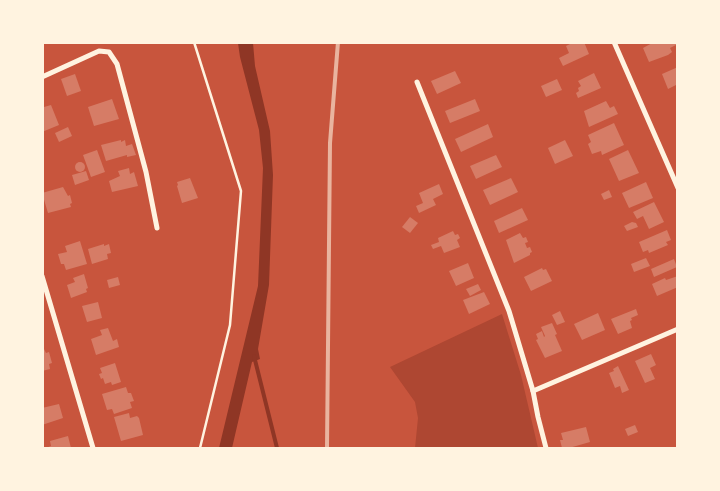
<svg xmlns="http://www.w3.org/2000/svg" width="720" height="491" font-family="'Source Sans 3',sans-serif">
  <rect width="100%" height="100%" fill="#c8553d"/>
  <!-- green -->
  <polygon fill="#ae4732" points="502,314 521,375 538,448 415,448 418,418 415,402 390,367"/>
  <!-- water -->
  <polygon fill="#8f3625" points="238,43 253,43 255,66 270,131 273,175 269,285 258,349 260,359 252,362 232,448 219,448 258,286 263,168 259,130 240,57"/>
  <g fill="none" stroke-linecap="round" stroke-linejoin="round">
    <!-- stream -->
    <polyline stroke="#8f3625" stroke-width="4" points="254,356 277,448"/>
  </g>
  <!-- building -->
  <g fill="#d67c66">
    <polygon points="574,42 580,44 584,42 589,54 563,66 559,58 569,53 566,46"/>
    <polygon points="654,42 678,42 678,44 670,48 672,52 668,55 649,62 643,48"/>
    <polygon points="678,67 678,84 668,89 662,74"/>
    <polygon points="455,71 461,83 437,94 431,81"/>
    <polygon points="594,73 601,88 578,98 576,93 579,91 578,88 581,86 578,81"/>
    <polygon points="75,74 81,91 67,96 61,79"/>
    <polygon points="557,79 562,90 546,97 541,86"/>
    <polygon points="112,99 119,119 94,126 88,107"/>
    <polygon points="475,99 480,111 450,123 445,111"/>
    <polygon points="606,101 610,108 614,106 618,114 589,127 584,111"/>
    <polygon points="42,103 44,107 51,105 59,125 42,132"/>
    <polygon points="614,123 624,145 602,155 601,151 592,154 588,144 591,142 588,135"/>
    <polygon points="488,124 493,137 461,152 455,139"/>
    <polygon points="68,127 72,136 59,142 55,133"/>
    <polygon points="121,140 121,142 125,140 126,146 132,144 136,155 127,157 127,155 106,161 101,145"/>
    <polygon points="565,140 573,156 555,164 548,148"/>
    <polygon points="97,150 105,172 91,177 83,155"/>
    <polygon points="628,150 639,173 619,181 609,159"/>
    <polygon points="496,155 502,167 476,179 470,166"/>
    <circle cx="80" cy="167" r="5"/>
    <polygon points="129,168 130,174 134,172 138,186 112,192 109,181 120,176 118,171"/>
    <polygon points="86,171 89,180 75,185 72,175"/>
    <polygon points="190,178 198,198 182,203 177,186 178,185 177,182"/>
    <polygon points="511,178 518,192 490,205 483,190"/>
    <polygon points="646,182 653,198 629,208 622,193"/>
    <polygon points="439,184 443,194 433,199 436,205 419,213 416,206 423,203 419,193"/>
    <polygon points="63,187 68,196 70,195 72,203 70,204 71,207 48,213 42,193"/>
    <polygon points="609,190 612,197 604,200 601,194"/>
    <polygon points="654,202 664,222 649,229 643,216 637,219 633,212"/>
    <polygon points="522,208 528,220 499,233 494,221"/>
    <polygon points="410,217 418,223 410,233 402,227"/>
    <polygon points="632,222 636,223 638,227 627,231 624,226"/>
    <polygon points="667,230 671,240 666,242 668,245 649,253 648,250 643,252 639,242"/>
    <polygon points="453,231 455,235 458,234 460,238 457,240 460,247 444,253 441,246 433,249 431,245 439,242 438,238"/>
    <polygon points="520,233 523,238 526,237 528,242 525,243 527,248 530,247 532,252 530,253 530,255 514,263 506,240"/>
    <polygon points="80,241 87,264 66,270 64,264 61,264 58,254 67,252 65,246"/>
    <polygon points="104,244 104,246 109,244 111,253 107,254 108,259 92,264 88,249"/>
    <polygon points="646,258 650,266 634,272 631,264"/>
    <polygon points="674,259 677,267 654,277 651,269"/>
    <polygon points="468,263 474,278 456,286 449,271"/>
    <polygon points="542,268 543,270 546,269 552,281 531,291 524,277"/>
    <polygon points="84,274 88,288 86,289 87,292 71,298 67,285 75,282 73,278"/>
    <polygon points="678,276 678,287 657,296 652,284 665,278 666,280"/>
    <polygon points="118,277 120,285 109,288 107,280"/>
    <polygon points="478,284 481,290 470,296 466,289"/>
    <polygon points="484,292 490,304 469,314 463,300"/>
    <polygon points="98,302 102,318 87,322 82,306"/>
    <polygon points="636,309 638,315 631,318 632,320 630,321 632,328 618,334 611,319"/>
    <polygon points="560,311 565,322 557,325 552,315"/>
    <polygon points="598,313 605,330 582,340 574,324"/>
    <polygon points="552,323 557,334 555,335 562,351 545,358 536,340 538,339 536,334 542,331 544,337 545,336 541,327"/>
    <polygon points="108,328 113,341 117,339 119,347 96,355 91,339 102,335 100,330"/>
    <polygon points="42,345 46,353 49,352 52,363 49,364 50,369 42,371"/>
    <polygon points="651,354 656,365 650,368 655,379 645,383 635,361"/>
    <polygon points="115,363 121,382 112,385 111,382 105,384 103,378 101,379 99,374 102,373 100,368"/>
    <polygon points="618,366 629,390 622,393 620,386 615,388 609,373 614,371 613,369"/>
    <polygon points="126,387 128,393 131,393 134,401 130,402 132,408 114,414 112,409 107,410 102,394"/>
    <polygon points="59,404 63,418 42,425 42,408"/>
    <polygon points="129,413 130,418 137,416 139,418 143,435 121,441 114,417"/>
    <polygon points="635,425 638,432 628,436 625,429"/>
    <polygon points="586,427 590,442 569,448 562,448 560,440 563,440 561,433"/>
    <polygon points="68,436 71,448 46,448 51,446 50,441"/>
  </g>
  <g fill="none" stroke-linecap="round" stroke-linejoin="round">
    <!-- path -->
    <polyline stroke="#fff3e0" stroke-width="2.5" points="194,42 241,191 230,325 200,448"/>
    <!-- minor -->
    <g stroke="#fff3e0" stroke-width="5">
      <polyline points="614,42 678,188"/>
      <polyline points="42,77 99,51 109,52 117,64 146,172 157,228"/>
      <polyline points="417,82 509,311 533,391 538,417 546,448"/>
      <polyline points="42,276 93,448"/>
      <polyline points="533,391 678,329"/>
    </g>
    <!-- rail -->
    <polyline stroke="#e9b49f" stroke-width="4" points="327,448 330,143 338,42"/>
  </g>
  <!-- border -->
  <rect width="720" height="491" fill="none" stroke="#fff3e0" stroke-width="88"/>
</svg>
